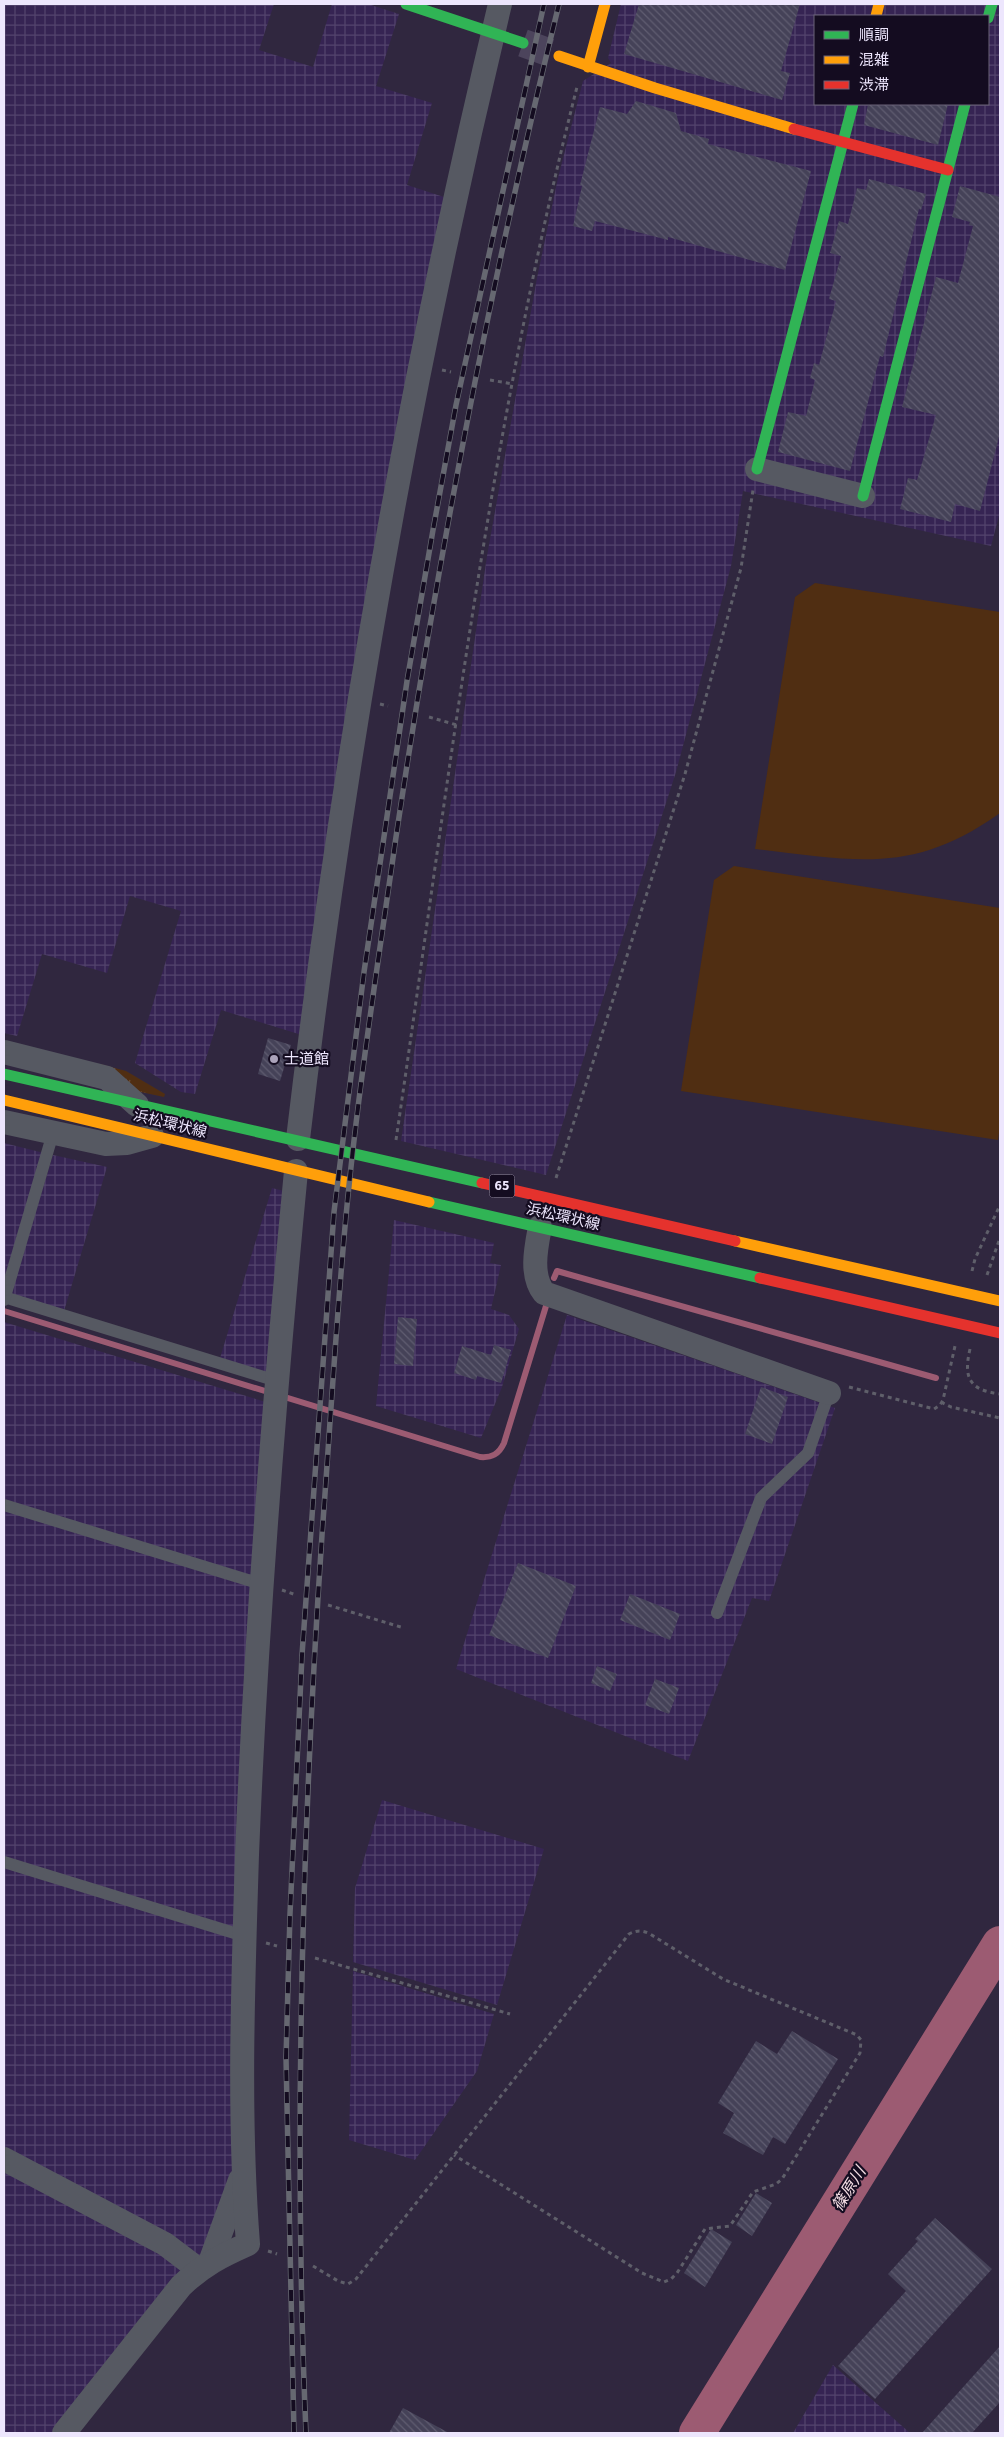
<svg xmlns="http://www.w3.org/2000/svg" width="1004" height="2437" font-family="'Source Sans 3','Noto Sans JP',sans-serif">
  <defs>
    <pattern id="industrial-grid" width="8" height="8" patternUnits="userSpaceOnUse" patternTransform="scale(1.25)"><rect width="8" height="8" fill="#362453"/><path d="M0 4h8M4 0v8" fill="none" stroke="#53446d"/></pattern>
    <pattern id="grass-tufts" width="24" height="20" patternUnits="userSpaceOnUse" patternTransform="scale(1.25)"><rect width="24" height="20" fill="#502e12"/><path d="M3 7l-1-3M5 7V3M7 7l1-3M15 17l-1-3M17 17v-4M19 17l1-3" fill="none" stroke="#6a4c35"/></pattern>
    <pattern id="building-back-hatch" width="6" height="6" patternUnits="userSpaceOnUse" patternTransform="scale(1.25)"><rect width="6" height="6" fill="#454258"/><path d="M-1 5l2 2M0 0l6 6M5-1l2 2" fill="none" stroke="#605d71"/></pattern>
  </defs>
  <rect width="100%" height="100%" fill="#30273f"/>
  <!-- industrial -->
  <g fill="url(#industrial-grid)" fill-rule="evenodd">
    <polygon points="4,4 274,4 259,50 313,67 332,4 368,4 399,14 376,86 432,103 407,185 450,199 305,1036 221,1010 195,1094 181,1092 135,1063 181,911 130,896 107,973 42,954 17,1036 4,1033"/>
    <path d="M621 4H1000V512L991 546 743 491 731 566 676 772 546 1175 401 1141 487 556 537 278 558 178 583 81 611 63 608 58ZM815 16H988V104H815Z"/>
    <polygon points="4,1143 44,1153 4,1285"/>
    <polygon points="53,1155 107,1167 64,1311 10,1294"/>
    <polygon points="272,1188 288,1192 271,1374 220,1358"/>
    <polygon points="394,1220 494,1243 490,1263 501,1265 491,1309 509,1315 519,1329 502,1387 481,1438 376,1406"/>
    <polygon points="567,1315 835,1408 769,1601 752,1598 688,1761 456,1669"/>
    <polygon points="4,1322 269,1403 255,1577 4,1501"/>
    <polygon points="4,1510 255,1587 239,1930 4,1858"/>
    <polygon points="382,1800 544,1849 497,2005 353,1962 355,1888"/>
    <polygon points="4,1867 238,1939 237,2173 201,2256 4,2152"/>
    <polygon points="353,1971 494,2014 477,2071 415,2160 349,2140"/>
    <polygon points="4,2166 186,2267 56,2433 4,2433"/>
    <polygon points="833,2365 910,2433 793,2433"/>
  </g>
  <!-- grass -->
  <polygon fill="url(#grass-tufts)" points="100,1064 126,1071 165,1094 164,1097 136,1091"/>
  <!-- park -->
  <g fill="#502e12">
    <path d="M815 583 1000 612V813C912 876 854 860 755 849L795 597Z"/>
    <polygon points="734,866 1000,908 1000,1126 998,1140 681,1091 714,880"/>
  </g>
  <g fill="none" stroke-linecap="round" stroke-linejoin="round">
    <!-- stream -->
    <g stroke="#9c5b72" stroke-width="6">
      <polyline points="554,1278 557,1271 936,1378"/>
      <path d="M4 1311 480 1457C492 1458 499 1454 504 1443L546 1306"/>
    </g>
    <!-- river -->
    <polyline stroke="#9c5b72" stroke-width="36" points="697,2433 1000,1944"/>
  </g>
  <!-- building -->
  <g fill="url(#building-back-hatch)">
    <polygon points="639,4 800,4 781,71 790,73 782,100 624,54"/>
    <polygon points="636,101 676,113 681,131 709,139 708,144 811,171 785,270 668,237 668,240 595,221 592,231 573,226 582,186 580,185 600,107 627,114"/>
    <polygon points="868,104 948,104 938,145 864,125"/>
    <polygon points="869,179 926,194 921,210 919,209 883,357 880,356 850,471 778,452 788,412 806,416 815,380 810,378 814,363 819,365 836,301 829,299 841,256 830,253 839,221 848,224 857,188 866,190"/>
    <polygon points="960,186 1000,197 1000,433 980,511 955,504 951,522 900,509 908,478 917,480 936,415 902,407 936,277 958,283 973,226 969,225 970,222 952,217"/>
    <polygon points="268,1038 291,1045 280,1081 258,1074"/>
    <polygon points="398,1317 417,1319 413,1366 394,1364"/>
    <polygon points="494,1345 511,1350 501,1383 477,1376 476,1380 454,1373 462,1346 491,1355"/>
    <polygon points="761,1387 788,1397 772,1444 745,1434"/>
    <polygon points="518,1563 576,1586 548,1658 489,1635"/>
    <polygon points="630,1594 680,1614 670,1640 620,1620"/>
    <polygon points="597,1666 617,1674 610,1691 591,1683"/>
    <polygon points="655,1679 679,1688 669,1714 645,1705"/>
    <polygon points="792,2031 838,2059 785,2144 773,2137 763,2155 723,2133 734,2113 718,2103 756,2041 777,2054"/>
    <polygon points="756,2193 772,2203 752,2236 736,2225"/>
    <polygon points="935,2218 992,2269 875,2399 838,2366 906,2291 888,2274 918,2241 915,2239"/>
    <polygon points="711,2229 732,2242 705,2287 684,2273"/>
    <polygon points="1000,2346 1000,2402 972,2433 922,2433"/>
    <polygon points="403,2408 449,2433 389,2433"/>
  </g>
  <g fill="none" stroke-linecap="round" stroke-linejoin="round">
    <!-- secondary-tunnel -->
    <polyline stroke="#4c445c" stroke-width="28" stroke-dasharray="28 14" stroke-linecap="butt" points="523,43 559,56"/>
    <!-- path -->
    <g stroke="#5f5f6a" stroke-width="3" stroke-dasharray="4 4" stroke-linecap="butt">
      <polyline points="442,370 451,372"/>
      <polyline points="490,380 513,384"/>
      <polyline points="380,704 388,706"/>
      <polyline points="429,717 457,725"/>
      <path d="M396 1140C448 788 489 432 577 87"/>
      <polyline points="556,1178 685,774 741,568 753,490"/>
      <polyline points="972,1271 975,1259 1000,1205"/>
      <polyline points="987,1275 1000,1238"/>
      <path d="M970 1349C963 1379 970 1390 1000 1394"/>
      <polyline points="849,1387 934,1409 940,1405 943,1400 955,1346"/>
      <polyline points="941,1402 951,1407 1000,1418"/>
      <polyline points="282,1590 296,1595"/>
      <polyline points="328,1605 404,1628"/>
      <polyline points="266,1943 277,1946"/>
      <polyline points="315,1958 510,2014"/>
      <polyline points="268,2251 277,2254"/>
      <path d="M313 2266 338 2281 348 2284 356 2279 629 1934C637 1930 642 1930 650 1934L723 1979 857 2035 861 2040 860 2053 782 2179 776 2184 753 2192 730 2226 705 2229 677 2273 671 2279 664 2282 642 2273 454 2155"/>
    </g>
    <!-- lane -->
    <g stroke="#565962" stroke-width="12">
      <polyline points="4,1297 277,1381"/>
      <polyline points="4,1300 53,1133"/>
      <polyline points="4,1505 261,1584"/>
      <polyline points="717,1613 761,1498 808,1453 829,1393"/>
      <polyline points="4,1862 244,1936"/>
    </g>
    <!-- street -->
    <g stroke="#565962" stroke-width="24">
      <polyline points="757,469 863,496"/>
      <polyline points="4,1052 107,1078 137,1105"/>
      <polyline points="4,1122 106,1144 127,1143 152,1136"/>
      <path d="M298 1139C343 757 410 378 500 4"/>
      <path d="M540 1227C536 1248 530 1275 544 1293L829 1393"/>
      <polyline points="4,2159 165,2244 198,2269"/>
      <polyline points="210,2262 240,2180"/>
      <path d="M64 2433 181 2286C203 2265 221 2256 248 2244 238 2115 243 1985 247 1855 256 1627 274 1399 296 1171"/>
    </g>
    <!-- fast -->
    <g stroke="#30b455" stroke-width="11">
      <polyline points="406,4 523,43"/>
      <polyline points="988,18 992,4"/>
      <polyline points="757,469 853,104"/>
      <polyline points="863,496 965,104"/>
      <polyline points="4,1074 482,1183"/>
      <polyline points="429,1202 760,1278"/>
    </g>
    <!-- slow -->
    <g stroke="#ff9f0a" stroke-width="11">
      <polyline points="876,16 879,4"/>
      <polyline points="559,56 655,88 794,129"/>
      <polyline points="588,67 605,4"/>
      <polyline points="4,1100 429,1202"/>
      <polyline points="735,1241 1000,1301"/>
    </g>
    <!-- jam -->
    <g stroke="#e5322d" stroke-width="11">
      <polyline points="794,129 948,170"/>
      <polyline points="482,1183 735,1241"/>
      <polyline points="760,1278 1000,1333"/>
    </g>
    <!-- rail casing -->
    <g stroke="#666871" stroke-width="5.5">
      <g id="rail">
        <polyline points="294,2433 286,2058 290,1914 302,1655 334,1212 364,972 407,681 433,530 456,405 544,4"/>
        <path d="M306 2433C293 2134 302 1834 322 1535 330 1429 336 1322 346 1216 358 1089 378 963 396 837 438 557 491 279 559 4"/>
      </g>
    </g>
    <!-- rail -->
    <use href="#rail" stroke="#140c20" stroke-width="4" stroke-dasharray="11" stroke-linecap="butt"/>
  </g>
  <!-- markers -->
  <circle fill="#aba3ba" stroke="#140c20" stroke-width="2" cx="274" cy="1059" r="5"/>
  <g text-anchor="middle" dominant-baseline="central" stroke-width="4.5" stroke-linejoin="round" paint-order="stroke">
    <!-- shield labels -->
    <rect fill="#140c20" stroke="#aca5bb" stroke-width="1" x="489.5" y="1174.5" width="25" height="23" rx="4"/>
    <g font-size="14" font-weight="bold" fill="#ede6fd">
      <text x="502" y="1186">65</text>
    </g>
    <!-- poi labels -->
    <g font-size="15" fill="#ede6fd" stroke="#140c20" text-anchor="start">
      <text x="284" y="1059">士道館</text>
    </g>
    <!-- street labels -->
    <g font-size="15" fill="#ede6fd" stroke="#140c20">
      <text transform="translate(170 1124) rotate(14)">浜松環状線</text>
      <text transform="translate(563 1217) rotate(13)">浜松環状線</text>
    </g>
    <!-- water labels -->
    <g font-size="16" font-style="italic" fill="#f4dee4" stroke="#140c20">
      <text transform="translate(849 2189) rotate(-58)">篠原川</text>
    </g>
  </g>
  <!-- border -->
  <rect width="1004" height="2437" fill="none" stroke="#ede6fd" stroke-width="10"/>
  <!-- legend -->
  <rect x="814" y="15" width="175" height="90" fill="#140c20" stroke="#6b6378"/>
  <rect x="824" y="31" width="25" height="8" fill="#30b455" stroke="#6b6378"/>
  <text x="859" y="40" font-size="15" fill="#ede6fd">順調</text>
  <rect x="824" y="56" width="25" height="8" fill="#ff9f0a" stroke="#6b6378"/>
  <text x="859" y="65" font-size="15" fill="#ede6fd">混雑</text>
  <rect x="824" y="81" width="25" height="8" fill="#e5322d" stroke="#6b6378"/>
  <text x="859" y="90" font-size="15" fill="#ede6fd">渋滞</text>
</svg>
